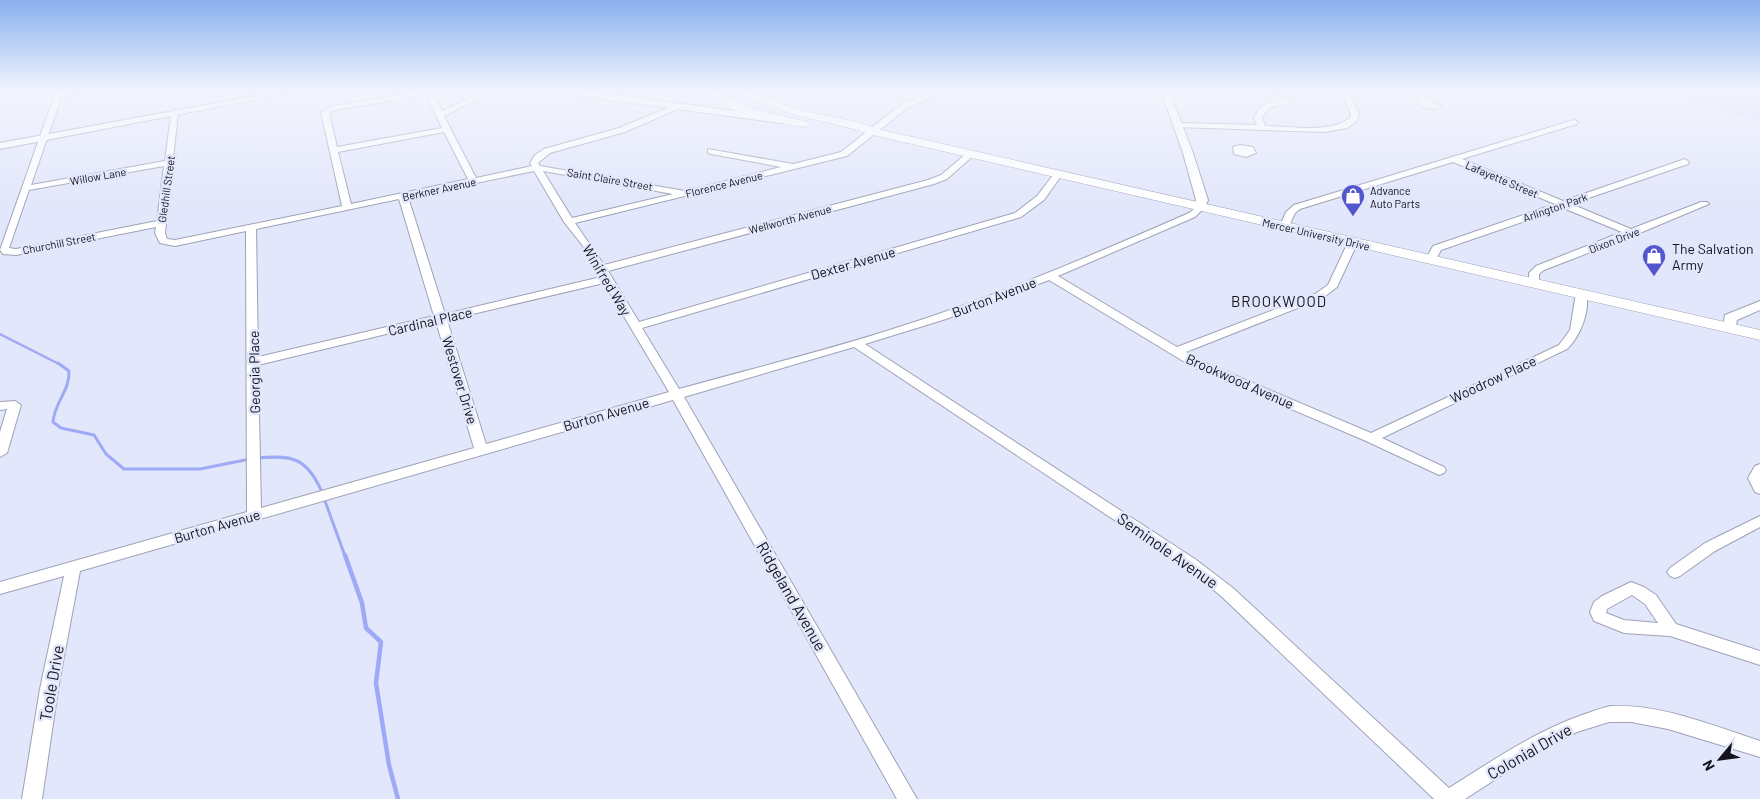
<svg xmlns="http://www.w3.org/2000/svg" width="1760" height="799" font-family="Barlow,sans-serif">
  <rect width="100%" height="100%" fill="#e3e7fb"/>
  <!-- built -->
  <polygon fill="#d5daf6" points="1658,91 1760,91 1760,122"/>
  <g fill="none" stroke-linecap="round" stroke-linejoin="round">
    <!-- stream-far2 -->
    <polyline stroke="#9eaaf6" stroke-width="2.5" points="0,334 59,364"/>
    <!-- stream-far1 -->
    <g stroke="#9eaaf6" stroke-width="3">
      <path d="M58 363 69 371C70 391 54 403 53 422L61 428 94 435 106 454 124 469H200L250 459"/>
      <path d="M257 458C291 455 306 457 321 490"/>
      <polyline points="325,501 345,556"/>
    </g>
    <!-- stream -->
    <polyline stroke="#9eaaf6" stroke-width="4.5" points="345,555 362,603 366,628 381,642 376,683 389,765 398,799"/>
    <!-- minor casing -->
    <g stroke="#9ea2b5" stroke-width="2">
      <g id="minor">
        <path d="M56 91H64L63 93 93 91 61 98 31 185 165 161 171 115 178 113 165 233 167 239 175 240 342 206 321 112 333 106 421 91H432L442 111 484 91H494L444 116 476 178 532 166 530 163 535 155 544 149 619 128 677 104H680V108L625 132 550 153 538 163 540 166 685 191 781 167 711 154 708 153V149L793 164 841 152 900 105 933 91H943L906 109 847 156 575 223 604 265 928 180 941 175 967 153 974 155 947 179 934 184 608 271 639 322 1015 213 1037 196 1054 174 1061 176 1044 200 1021 217 642 328 679 389C754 368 829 350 902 326 1000 295 1095 254 1189 213L1200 204 1205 207 1195 217 1058 276 1177 347 1315 294 1328 285 1349 240H1357L1358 242 1337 287 1323 298 1186 352 1201 361 1371 433 1559 345 1570 330 1576 293 1577 291H1585C1592 308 1580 337 1567 349L1382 438 1444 467 1446 470 1444 473 1439 475 1366 441 1193 367 1049 280 946 319 865 344 1195 559 1233 588 1449 788C1492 761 1534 732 1582 715 1592 712 1602 707 1612 706 1662 704 1713 726 1760 741V757L1668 729 1631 722H1609L1577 732 1541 750 1465 799H1434L1221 596 1185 567 854 347 684 397 917 799H897L673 400 80 571 58 689 42 799H22L40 689 64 576 0 594V582L247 512 246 231 175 246 160 243 155 233 156 227 16 255 3 254 0 250ZM426 95 442 128 337 147 329 113 335 110ZM444 132 468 179 351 204 338 152ZM164 166 157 221 16 249 9 248 29 190ZM534 171 564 222 583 246 601 277 445 314 408 197ZM543 171 673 194 572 218ZM399 199 434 316 258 357 256 229ZM604 283 669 392 486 444 447 320ZM436 322 474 448 261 508 258 365Z"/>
        <path d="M1341 91H1349L1359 114 1357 121 1347 128 1324 132 1178 127 1174 125 1178 123 1257 125 1254 118 1260 107 1272 102 1269 99 1276 95 1292 101C1280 108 1271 102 1262 118L1265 126C1292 126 1327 134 1350 118L1351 114Z"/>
        <path d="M1411 91H1419L1430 101 1442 106C1434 111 1425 109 1418 103L1421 101Z"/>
        <polygon points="1574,120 1578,122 1577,124 1462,159 1563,201 1685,159 1689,162 1688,164 1571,204 1631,229 1701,202 1707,202 1709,204 1635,235 1544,270 1539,274 1539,283 1534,286 1529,283 1529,273 1536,266 1622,232 1563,208 1441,250 1435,261 1427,261 1426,259 1433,246 1555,204 1453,162 1300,209 1295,213 1288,228 1285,229 1280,226 1286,212 1294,205"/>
        <polygon points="1240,145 1253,147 1256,153 1246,157 1234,154 1233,147"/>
        <polygon points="15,401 21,405 7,453 0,457 0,432 7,409 0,410 0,402"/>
        <polygon points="1760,464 1760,494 1755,492 1748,478 1755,466"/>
        <polygon points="1760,516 1760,527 1715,551 1680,576 1675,578 1670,576 1667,572 1670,568 1705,543"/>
        <path d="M1631 582 1644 587 1656 595 1676 624 1760 651V665L1670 636 1624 633 1594 621 1590 612 1594 602 1602 596ZM1632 595 1645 604 1658 623 1624 620 1606 613 1607 609Z"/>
      </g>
    </g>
    <!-- tertiary casing -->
    <g stroke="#9ea2b5" stroke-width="2">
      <g id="tertiary">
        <polygon points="281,91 300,91 0,149 0,143"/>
        <polygon points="560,91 585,91 781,117 786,120 781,123 564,94"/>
        <polygon points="1161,91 1169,91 1193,153 1208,200 1204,209 1196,209 1194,207 1196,200 1183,153"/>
        <polygon points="1760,301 1760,310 1737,320 1735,330 1725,330 1723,327 1725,315"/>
      </g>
    </g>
    <!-- secondary casing -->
    <g stroke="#9ea2b5" stroke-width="1">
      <g id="secondary">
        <path d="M708 91H720L737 102 760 111 809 122 811 124 805 127C774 122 730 117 708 91Z"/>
        <path d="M731 91C755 91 775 102 798 109 824 117 852 118 877 129L1760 330V340L873 135 858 130 792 114Z"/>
      </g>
    </g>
    <!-- minor -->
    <use href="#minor" fill="#fff" fill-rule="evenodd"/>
    <!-- tertiary -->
    <use href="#tertiary" fill="#fff" fill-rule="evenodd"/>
    <!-- secondary -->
    <use href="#secondary" fill="#fff" fill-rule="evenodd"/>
  </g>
  <!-- sky -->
  <linearGradient id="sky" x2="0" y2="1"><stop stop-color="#8ab0ee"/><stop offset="0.45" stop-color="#f2f4fd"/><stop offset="1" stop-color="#f2f4fd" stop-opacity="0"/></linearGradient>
  <rect width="1760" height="203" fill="url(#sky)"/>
  <!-- icons -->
  <defs>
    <g id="shop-pin" transform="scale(1.25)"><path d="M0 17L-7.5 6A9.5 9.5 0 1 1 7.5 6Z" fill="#5356cd" stroke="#e3e7fb"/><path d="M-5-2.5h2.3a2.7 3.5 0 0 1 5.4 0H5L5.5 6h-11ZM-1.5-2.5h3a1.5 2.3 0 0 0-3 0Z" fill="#fff"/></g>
  </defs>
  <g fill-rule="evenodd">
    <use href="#shop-pin" x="1353" y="196"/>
    <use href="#shop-pin" x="1654" y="256"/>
  </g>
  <g text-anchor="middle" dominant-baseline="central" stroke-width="5" stroke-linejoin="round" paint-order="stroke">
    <!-- far-street labels -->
    <g font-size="11" fill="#13141b" stroke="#e3e7fb">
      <text transform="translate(98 176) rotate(-10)">Willow Lane</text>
      <text transform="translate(610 179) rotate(10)">Saint Claire Street</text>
      <text transform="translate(1502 179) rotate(23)">Lafayette Street</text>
      <text transform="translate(724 184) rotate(-14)">Florence Avenue</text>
      <text transform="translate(166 189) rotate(-82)">Gledhill Street</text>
      <text transform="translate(439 189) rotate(-12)">Berkner Avenue</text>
      <text transform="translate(1555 207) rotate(-19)">Arlington Park</text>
      <text transform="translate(790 219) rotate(-15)">Wellworth Avenue</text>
      <text transform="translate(1316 234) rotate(13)">Mercer University Drive</text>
      <text transform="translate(1614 240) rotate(-21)">Dixon Drive</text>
      <text transform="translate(59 243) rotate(-11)">Churchill Street</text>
    </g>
    <!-- far-poi labels -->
    <g font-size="11" fill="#13141b" stroke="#e3e7fb" text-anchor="start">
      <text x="1370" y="190">Advance<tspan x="1370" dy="13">Auto Parts</tspan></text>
    </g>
    <!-- poi labels -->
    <g font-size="14" fill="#13141b" stroke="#e3e7fb" text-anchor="start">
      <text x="1672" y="248">The Salvation<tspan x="1672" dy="16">Army</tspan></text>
    </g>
    <!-- street labels -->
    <g font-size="14" fill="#13141b" stroke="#e3e7fb">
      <text transform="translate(853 263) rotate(-16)">Dexter Avenue</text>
      <text transform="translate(607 280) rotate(59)">Winifred Way</text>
      <text transform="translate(994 297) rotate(-21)">Burton Avenue</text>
      <text transform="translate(430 321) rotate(-13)">Cardinal Place</text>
      <text transform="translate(254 372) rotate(-91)">Georgia Place</text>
      <text transform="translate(1493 379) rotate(-25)">Woodrow Place</text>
      <text transform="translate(460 380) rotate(73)">Westover Drive</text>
      <text transform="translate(1240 381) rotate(24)">Brookwood Avenue</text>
      <text transform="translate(606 414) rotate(-16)">Burton Avenue</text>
      <text transform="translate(217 526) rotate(-16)">Burton Avenue</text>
    </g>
    <!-- neighbourhood labels -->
    <g font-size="15" letter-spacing="1" fill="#13141b" stroke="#e3e7fb">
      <text x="1279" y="301">BROOKWOOD</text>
    </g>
    <!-- near-street labels -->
    <g font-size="16" fill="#13141b" stroke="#e3e7fb">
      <text transform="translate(1168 550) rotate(35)">Seminole Avenue</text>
      <text transform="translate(792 596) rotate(60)">Ridgeland Avenue</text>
      <text transform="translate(51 683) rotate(-80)">Toole Drive</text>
      <text transform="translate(1529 751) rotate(-30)">Colonial Drive</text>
    </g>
  </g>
  <!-- north arrow -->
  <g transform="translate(1720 759) rotate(241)" stroke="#e3e7fb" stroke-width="4" paint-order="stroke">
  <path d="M0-4L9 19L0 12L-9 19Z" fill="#13141b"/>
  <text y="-8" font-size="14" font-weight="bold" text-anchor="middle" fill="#13141b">N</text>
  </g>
</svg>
